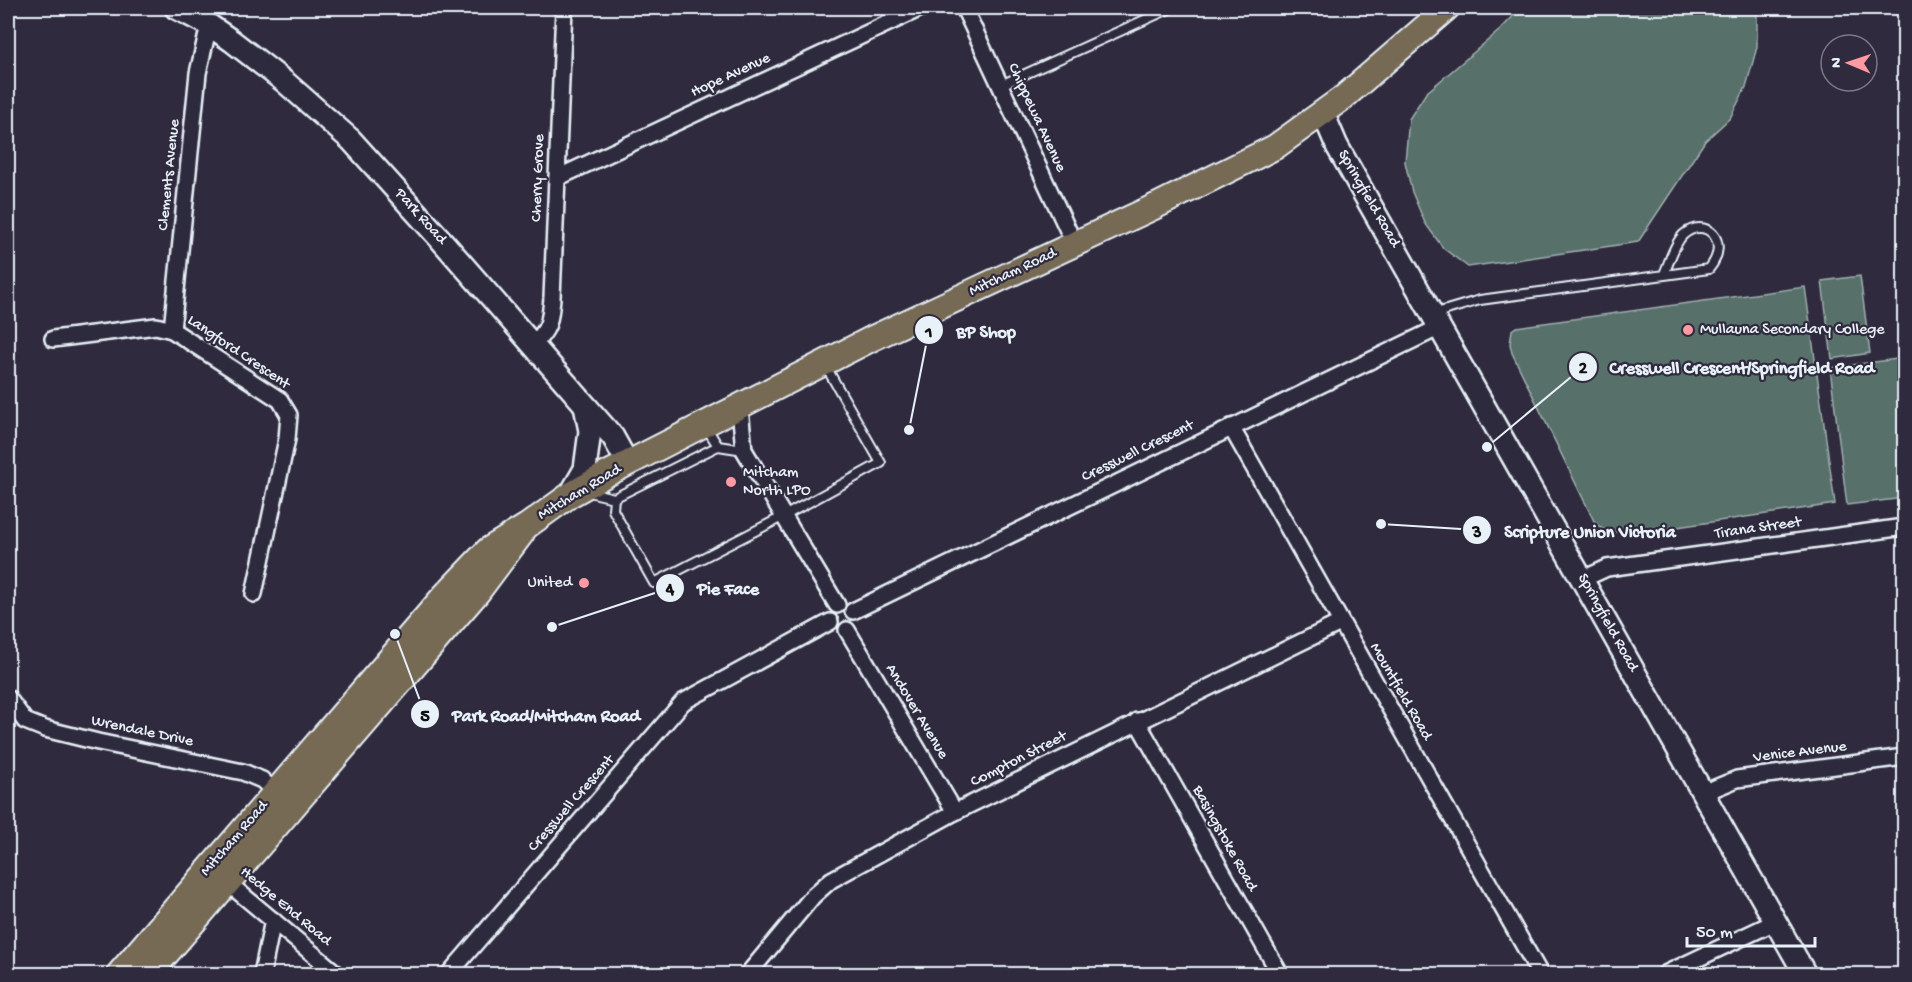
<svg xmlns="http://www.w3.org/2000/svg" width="1912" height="982" font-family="'Gochi Hand',sans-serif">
  <rect width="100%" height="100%" fill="#2f2a3d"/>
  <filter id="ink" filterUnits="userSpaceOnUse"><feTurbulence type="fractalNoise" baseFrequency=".0167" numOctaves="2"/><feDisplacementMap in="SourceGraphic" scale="12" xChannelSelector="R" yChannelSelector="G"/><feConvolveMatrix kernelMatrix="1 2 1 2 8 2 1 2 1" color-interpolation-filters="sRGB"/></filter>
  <g filter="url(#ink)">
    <!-- green -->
    <g fill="#586f6a" stroke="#a0b0b1" stroke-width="1.5">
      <polygon points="1521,8 1757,8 1757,47 1746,87 1730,118 1705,141 1638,242 1468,267 1443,248 1425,223 1412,192 1405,162 1409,119 1426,93 1500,30"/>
      <polygon points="1860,276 1870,353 1832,359 1822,281"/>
      <polygon points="1805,287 1835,504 1629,534 1604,530 1595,523 1512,353 1510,344 1512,330 1516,327"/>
      <polygon points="1904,358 1904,498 1847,505 1830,368"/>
    </g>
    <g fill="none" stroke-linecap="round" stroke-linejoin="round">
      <!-- lane casing -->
      <g stroke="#e8f1f8" stroke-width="12">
        <g id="lane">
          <polyline points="1001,85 1171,8"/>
          <path d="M1433 314 1480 300 1709 269C1732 241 1705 215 1683 235 1674 244 1669 263 1664 274"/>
          <polyline points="706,427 718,446"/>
          <polyline points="589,492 614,498 718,446 744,450"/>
          <polyline points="614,498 613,510 654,583 784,516 881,463 825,365"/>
        </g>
      </g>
      <!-- street casing -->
      <g stroke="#e8f1f8" stroke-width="20">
        <g id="street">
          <polyline points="964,8 1074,243"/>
          <polyline points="557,178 921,8"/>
          <polyline points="172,330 198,73 209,25"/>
          <polyline points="53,339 156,326 172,330 280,400 289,415 287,439 254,594"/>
          <path d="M533 345C550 328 550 321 552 298L564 8"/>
          <polyline points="740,408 744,450 837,605"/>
          <polyline points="1231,427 1540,974"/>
          <polyline points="1583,579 1607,568 1904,527"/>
          <polyline points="853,611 1440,327"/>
          <polyline points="847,630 955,812"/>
          <polyline points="8,698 25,721 45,729 98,742 243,772 262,780 276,793"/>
          <polyline points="1137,721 1280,974"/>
          <polyline points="1703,793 1737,779 1904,757"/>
          <polyline points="222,878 337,974"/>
          <polyline points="262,974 273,920"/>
          <polyline points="449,974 683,702 830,622"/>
          <polyline points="748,974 813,896 831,880 955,812 1340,623"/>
          <polyline points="1665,974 1775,922"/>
        </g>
      </g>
      <!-- secondary casing -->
      <g stroke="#e8f1f8" stroke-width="26">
        <g id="secondary">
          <polyline points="176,8 209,25 232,41 285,82 351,140 442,241 613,437 628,464"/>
          <polyline points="1323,113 1337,146 1805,974"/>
          <polyline points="570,495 585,469 590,431 585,406"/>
        </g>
      </g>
      <!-- primary casing -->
      <g stroke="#e8f1f8" stroke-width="28">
        <g id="primary">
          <polyline points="119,974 444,596 488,550 527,526 570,495 607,474 873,338 1156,206 1275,147 1344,97 1447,8"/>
          <polyline points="149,974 477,593 522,533"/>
        </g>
      </g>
      <!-- lane -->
      <use href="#lane" stroke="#2f2a3d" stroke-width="8"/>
      <!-- street -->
      <use href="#street" stroke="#2f2a3d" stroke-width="15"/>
      <!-- secondary -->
      <use href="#secondary" stroke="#2f2a3d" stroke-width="21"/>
      <!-- primary -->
      <use href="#primary" stroke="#776a54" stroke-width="24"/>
    </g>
  </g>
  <!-- markers -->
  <g fill="#ff9aa2" stroke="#2f2a3d" stroke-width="2">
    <circle cx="1688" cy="330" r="6"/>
    <circle cx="731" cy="482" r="6"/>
    <circle cx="584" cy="583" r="6"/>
  </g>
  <g text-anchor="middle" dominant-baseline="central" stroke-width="4.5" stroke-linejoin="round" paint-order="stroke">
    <!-- street labels -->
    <g font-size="16" fill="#e8f1f8" stroke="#2f2a3d">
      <text transform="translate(731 76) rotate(-25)">Hope Avenue</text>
      <text transform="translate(1036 118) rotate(65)">Chippewa Avenue</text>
      <text transform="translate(170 175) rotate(-84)">Clements Avenue</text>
      <text transform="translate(539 178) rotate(-88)">Cherry Grove</text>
      <text transform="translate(1368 199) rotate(60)">Springfield Road</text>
      <text transform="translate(420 217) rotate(48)">Park Road</text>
      <text transform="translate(1013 273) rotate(-25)">Mitcham Road</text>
      <text transform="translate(238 353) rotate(34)">Langford Crescent</text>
      <text transform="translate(1138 452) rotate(-26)">Cresswell Crescent</text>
      <text transform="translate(580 493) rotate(-31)">Mitcham Road</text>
      <text transform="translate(1758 529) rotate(-8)">Tirana Street</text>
      <text transform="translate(1607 623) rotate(61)">Springfield Road</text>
      <text transform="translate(1400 692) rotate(60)">Mountfield Road</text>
      <text transform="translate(916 712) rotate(59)">Andover Avenue</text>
      <text transform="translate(142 732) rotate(12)">Wrendale Drive</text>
      <text transform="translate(1800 753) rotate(-7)">Venice Avenue</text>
      <text transform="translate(1019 760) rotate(-27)">Compton Street</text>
      <text transform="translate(572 804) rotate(-49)">Cresswell Crescent</text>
      <text transform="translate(235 839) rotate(-49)">Mitcham Road</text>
      <text transform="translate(1224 839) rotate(61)">Basingstoke Road</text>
      <text transform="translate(285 907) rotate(40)">Hedge End Road</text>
    </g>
    <!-- poi labels -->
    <g font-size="16" fill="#e8f1f8" stroke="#2f2a3d" text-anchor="start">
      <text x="1700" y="330">Mullauna Secondary College</text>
      <text x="743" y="473">Mitcham<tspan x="743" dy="18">North LPO</tspan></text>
      <text x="572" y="583" text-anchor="end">United</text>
    </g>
  </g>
  <!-- callouts -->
  <path fill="none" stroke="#e8f1f8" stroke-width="2" d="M909 430L929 330M1487 447L1583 367M1381 524L1477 530M552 627L670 588M395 634L425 714"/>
  <g fill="#e8f1f8" stroke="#2f2a3d" stroke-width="2">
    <circle cx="909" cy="430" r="6"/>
    <circle cx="1487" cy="447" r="6"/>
    <circle cx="1381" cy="524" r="6"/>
    <circle cx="552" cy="627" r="6"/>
    <circle cx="395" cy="634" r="6"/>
    <circle cx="929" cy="330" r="15"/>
    <circle cx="1583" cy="367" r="15"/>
    <circle cx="1477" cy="530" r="15"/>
    <circle cx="670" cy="588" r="15"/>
    <circle cx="425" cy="714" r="15"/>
  </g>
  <g font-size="18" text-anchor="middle" font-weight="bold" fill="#111">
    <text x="929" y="337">1</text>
    <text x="1583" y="373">2</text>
    <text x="1477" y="537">3</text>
    <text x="670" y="594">4</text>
    <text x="425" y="721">5</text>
  </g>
  <g font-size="18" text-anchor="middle" font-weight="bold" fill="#e8f1f8" stroke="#2f2a3d" stroke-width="4.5" stroke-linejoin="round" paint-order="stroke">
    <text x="986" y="337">BP Shop</text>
    <text x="1742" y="373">Cresswell Crescent/Springfield Road</text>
    <text x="1590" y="537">Scripture Union Victoria</text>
    <text x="728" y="594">Pie Face</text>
    <text x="546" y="721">Park Road/Mitcham Road</text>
  </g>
  <!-- margin -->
  <rect width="1912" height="982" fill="none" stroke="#2f2a3d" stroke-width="30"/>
  <rect x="15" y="15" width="1882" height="952" fill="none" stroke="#e8f1f8" stroke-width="2" filter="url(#ink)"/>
  <!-- north arrow -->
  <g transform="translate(1849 63) rotate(272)"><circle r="28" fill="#2f2a3d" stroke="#797a88" stroke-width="1.5"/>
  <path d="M0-4.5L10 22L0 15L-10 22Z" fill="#ff9aa2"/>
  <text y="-9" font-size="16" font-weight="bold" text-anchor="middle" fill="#e8f1f8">N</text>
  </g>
  <!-- scale -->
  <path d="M1687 937v9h128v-9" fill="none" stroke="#e8f1f8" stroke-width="3"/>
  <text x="1696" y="937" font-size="18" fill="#e8f1f8" stroke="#2f2a3d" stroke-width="4.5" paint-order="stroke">50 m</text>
</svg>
